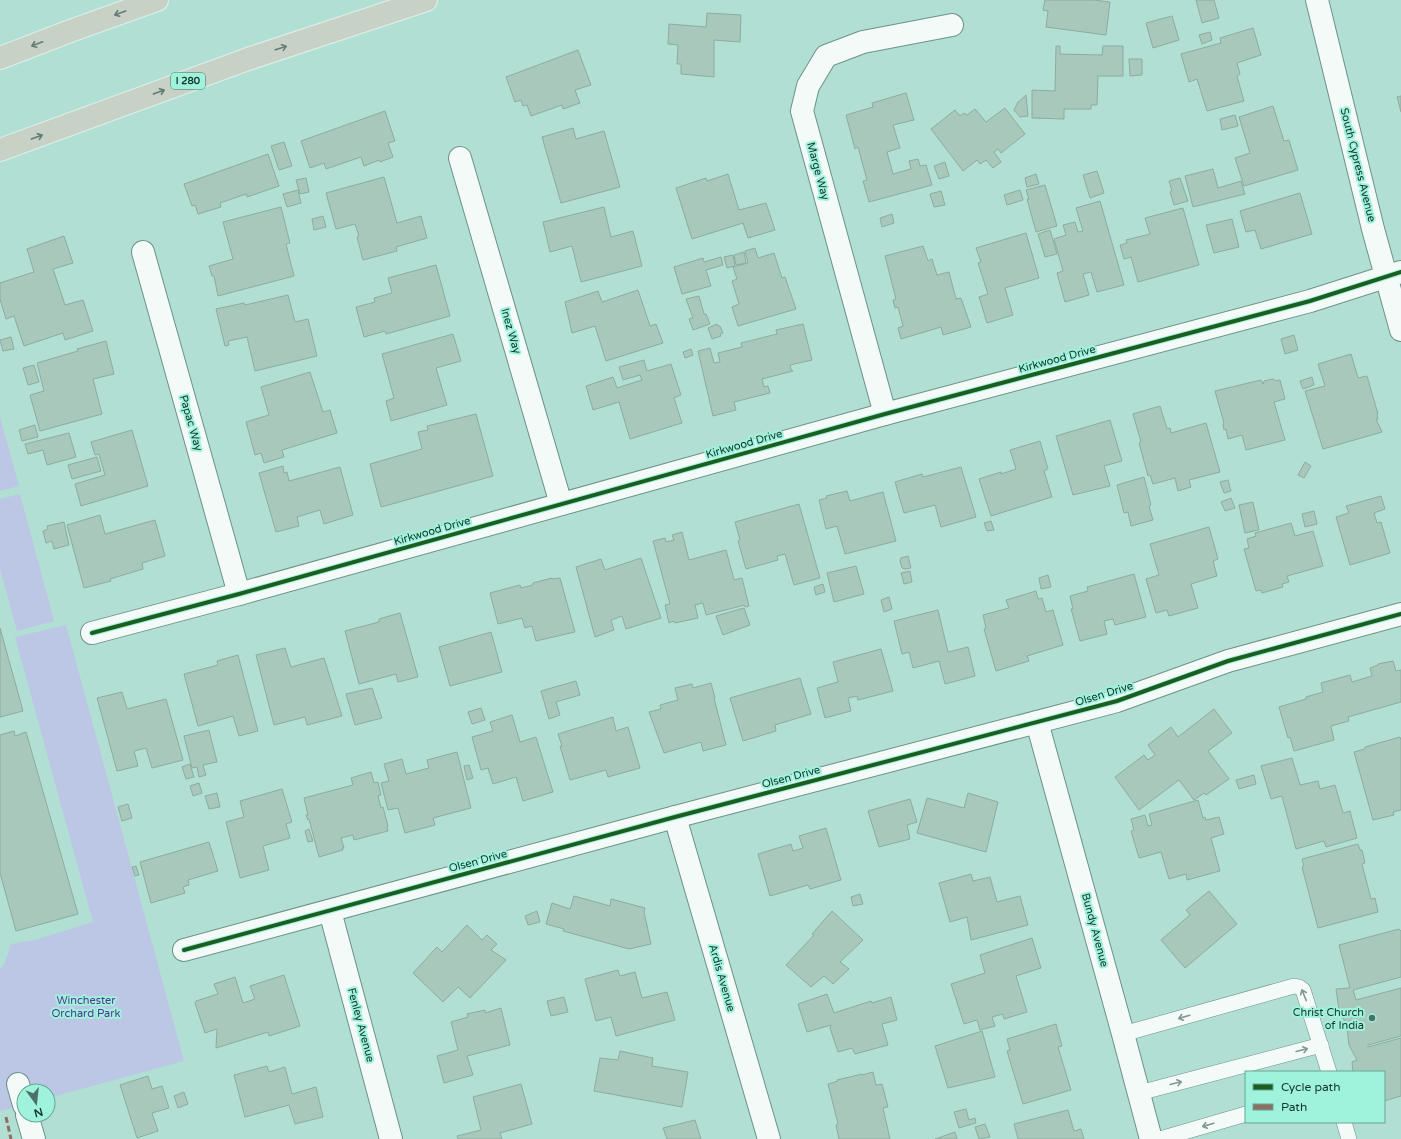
<svg xmlns="http://www.w3.org/2000/svg" width="1401" height="1139" font-family="'Varela Round',sans-serif">
  <rect width="100%" height="100%" fill="#b2dfd3"/>
  <!-- green -->
  <g fill="#bbc7e5">
    <polygon points="0,417 19,486 0,491"/>
    <polygon points="20,494 54,621 17,631 0,569 0,499"/>
    <polygon points="66,625 184,1061 48,1098 48,1091 24,1091 24,1105 0,1111 0,969 4,964 11,944 35,940 93,922 15,637"/>
  </g>
  <!-- building -->
  <g fill="#a8c8bb" stroke="#8cac9f">
    <polygon points="1045,0 1094,0 1110,2 1106,35 1046,27 1048,11 1043,10"/>
    <polygon points="1196,0 1214,0 1219,18 1202,23"/>
    <polygon points="707,13 741,15 740,42 714,40 714,77 681,74 681,64 677,64 678,45 668,44 669,24 706,27"/>
    <polygon points="1172,16 1179,40 1153,48 1146,23"/>
    <polygon points="1253,28 1261,55 1237,63 1240,74 1237,76 1244,101 1207,111 1197,79 1189,82 1181,54 1221,43 1220,38"/>
    <polygon points="1210,32 1212,40 1202,44 1199,35"/>
    <polygon points="1056,46 1060,46 1060,54 1102,55 1103,46 1123,46 1123,76 1098,76 1097,105 1091,105 1091,109 1064,109 1064,119 1032,118 1032,90 1055,91"/>
    <polygon points="578,50 591,85 575,90 580,103 563,109 562,105 531,116 527,105 523,106 521,100 515,102 506,77"/>
    <polygon points="1129,59 1142,59 1142,75 1130,76"/>
    <polygon points="906,93 914,120 893,125 900,148 887,152 893,174 911,169 909,161 918,159 920,166 926,165 932,185 869,202 863,181 867,180 858,147 855,149 846,115 873,107 872,103"/>
    <polygon points="1026,95 1028,116 1020,117 1014,110 1018,102"/>
    <polygon points="1401,96 1401,112 1397,97"/>
    <polygon points="1273,106 1284,141 1289,140 1298,170 1244,186 1235,158 1250,153 1239,117"/>
    <polygon points="1005,108 1025,134 1001,153 998,149 994,152 1001,162 993,168 986,160 980,164 977,160 963,171 931,129 955,110 960,116 964,113 967,115 975,109 986,122"/>
    <polygon points="385,111 395,141 388,143 393,157 380,162 379,160 364,166 361,157 326,169 324,163 310,168 301,141"/>
    <polygon points="1235,115 1238,126 1222,130 1220,119"/>
    <polygon points="573,128 576,139 604,131 620,187 561,203 542,137"/>
    <polygon points="284,142 292,166 279,170 271,146"/>
    <polygon points="268,154 279,186 247,197 246,194 220,203 221,207 198,214 195,205 192,206 184,184"/>
    <polygon points="945,162 949,176 939,179 934,166"/>
    <polygon points="1213,169 1218,188 1241,181 1245,194 1193,207 1185,176"/>
    <polygon points="1097,171 1104,193 1090,198 1083,175"/>
    <polygon points="728,174 739,210 766,203 775,230 748,238 743,223 692,239 676,188 706,178 707,181"/>
    <polygon points="1036,174 1039,184 1027,187 1025,178"/>
    <polygon points="384,177 397,223 421,216 427,238 396,247 397,251 363,260 357,237 359,236 355,224 336,229 326,193"/>
    <polygon points="306,178 309,192 300,194 296,180"/>
    <polygon points="1180,178 1188,201 1174,205 1170,192 1172,191 1169,181"/>
    <polygon points="1045,185 1057,226 1036,232 1027,199 1029,199 1026,190"/>
    <polygon points="298,190 301,203 287,207 283,194"/>
    <polygon points="1020,190 1023,200 1007,205 1004,195"/>
    <polygon points="941,191 945,205 934,207 930,194"/>
    <polygon points="1300,193 1312,234 1261,249 1255,230 1246,232 1240,211"/>
    <polygon points="1100,201 1124,285 1097,292 1091,272 1083,274 1089,295 1065,302 1057,273 1063,271 1054,239 1066,235 1063,225 1075,222 1078,232 1083,231 1076,208"/>
    <polygon points="281,207 290,243 286,244 294,276 218,296 214,276 212,276 209,266 233,259 223,222"/>
    <polygon points="604,207 611,237 633,231 642,266 581,282 572,246 550,252 543,222"/>
    <polygon points="1183,208 1199,265 1138,282 1131,257 1124,259 1120,245 1127,243 1126,240 1150,234 1145,218"/>
    <polygon points="892,214 894,223 882,227 880,218"/>
    <polygon points="323,216 326,227 314,230 312,219"/>
    <polygon points="1232,219 1239,247 1214,253 1206,225"/>
    <polygon points="1050,230 1057,254 1045,257 1038,234"/>
    <polygon points="1026,233 1039,278 1005,288 1013,315 987,323 979,297 988,294 978,263 981,262 976,248"/>
    <polygon points="64,236 73,263 53,269 65,305 83,300 93,331 65,340 63,333 24,346 14,316 6,319 0,299 0,283 34,272 27,249"/>
    <polygon points="923,246 928,261 932,259 937,275 949,272 956,299 961,298 971,327 943,335 941,327 901,339 898,328 903,326 898,307 895,308 893,300 896,299 885,256"/>
    <polygon points="755,248 758,258 774,253 782,278 785,277 796,309 738,326 732,307 739,304 732,281 737,279 733,267 748,263 745,251"/>
    <polygon points="744,252 746,263 736,265 734,255"/>
    <polygon points="733,255 735,266 727,268 724,257"/>
    <polygon points="721,257 723,265 706,270 711,286 682,294 674,267 703,258 704,262"/>
    <polygon points="436,265 450,316 386,334 385,331 364,337 356,307 375,302 374,298 392,293 388,278"/>
    <polygon points="638,290 650,326 656,324 663,343 606,361 595,326 572,333 565,302 598,291 602,302"/>
    <polygon points="288,295 295,322 308,319 317,356 255,371 247,337 228,341 229,345 225,346 216,309 244,303 245,305"/>
    <polygon points="699,296 704,314 706,314 710,324 693,330 689,319 693,318 686,299"/>
    <polygon points="717,324 718,326 720,326 723,333 720,334 721,336 712,339 708,328"/>
    <polygon points="803,324 812,360 790,365 791,370 792,370 793,371 762,379 764,387 768,386 770,393 734,402 736,410 713,416 698,351 710,348 714,363 720,362 718,353 742,347 741,343 777,334 776,330"/>
    <polygon points="453,334 461,361 436,368 447,405 391,421 386,401 394,398 382,354"/>
    <polygon points="1294,335 1298,350 1285,354 1281,339"/>
    <polygon points="11,337 14,349 3,351 0,340"/>
    <polygon points="106,341 114,374 93,379 102,414 40,431 30,395 44,391 37,363 78,351 77,349"/>
    <polygon points="691,349 693,355 685,358 683,352"/>
    <polygon points="1351,354 1358,378 1367,376 1378,414 1377,415 1378,419 1376,419 1382,432 1323,449 1305,391 1325,386 1318,364"/>
    <polygon points="644,360 647,371 671,364 681,395 674,398 682,423 630,439 619,402 593,410 586,386 613,377 617,388 642,380 640,375 623,380 619,367"/>
    <polygon points="34,365 39,382 28,385 23,368"/>
    <polygon points="310,372 323,412 330,410 337,433 282,450 284,457 264,463 261,453 255,455 246,422 269,415 261,387"/>
    <polygon points="1312,377 1314,385 1303,389 1300,381"/>
    <polygon points="1273,379 1276,381 1280,380 1285,399 1274,402 1285,440 1246,450 1242,435 1228,439 1226,429 1224,430 1223,424 1224,423 1215,391 1261,380 1263,384 1264,381"/>
    <polygon points="1160,406 1167,429 1170,428 1171,433 1206,423 1220,472 1189,480 1191,487 1178,491 1175,478 1153,484 1150,475 1148,476 1139,443 1141,442 1133,414"/>
    <polygon points="476,414 493,476 381,507 370,464 422,449 418,432 428,430 427,426"/>
    <polygon points="1110,420 1122,461 1104,466 1110,486 1073,495 1056,436"/>
    <polygon points="35,425 38,437 22,441 19,430"/>
    <polygon points="132,430 148,486 81,506 75,484 105,475 99,454 95,455 91,442"/>
    <polygon points="69,433 76,457 47,465 43,450 28,454 25,444"/>
    <polygon points="1040,441 1048,469 1044,471 1052,497 991,516 979,479 1001,472 1001,474 1016,469 1010,450"/>
    <polygon points="97,457 101,471 72,479 68,465"/>
    <polygon points="1305,462 1311,466 1304,478 1298,475"/>
    <polygon points="283,466 284,473 287,472 289,481 340,467 353,515 324,524 320,510 297,517 299,526 276,532 259,473"/>
    <polygon points="961,467 976,517 941,527 935,505 904,513 895,482 922,474 923,477"/>
    <polygon points="1144,477 1151,505 1149,506 1153,520 1131,526 1128,512 1124,513 1117,485"/>
    <polygon points="1228,480 1231,491 1224,493 1220,482"/>
    <polygon points="847,491 850,501 883,492 896,541 845,554 837,526 826,529 819,500 827,498 826,496"/>
    <polygon points="1381,496 1385,509 1374,513 1377,523 1381,522 1390,553 1350,565 1336,517 1349,513 1346,506"/>
    <polygon points="1231,498 1235,508 1225,511 1221,502"/>
    <polygon points="1253,502 1259,530 1245,533 1239,505"/>
    <polygon points="799,504 820,578 794,585 785,554 777,556 778,560 746,569 738,541 740,540 735,522"/>
    <polygon points="1314,511 1317,524 1305,527 1302,514"/>
    <polygon points="100,515 105,534 155,520 165,556 142,563 143,569 110,579 111,581 84,588 67,525"/>
    <polygon points="991,521 994,530 987,531 984,523"/>
    <polygon points="64,522 69,545 54,549 52,541 46,543 43,531 48,529 47,526"/>
    <polygon points="1291,523 1295,536 1313,531 1323,566 1287,576 1289,582 1282,584 1283,587 1262,593 1261,590 1256,591 1244,549 1249,548 1247,539 1256,536 1255,533"/>
    <polygon points="1209,527 1218,559 1213,561 1217,576 1191,584 1198,608 1169,616 1167,610 1156,613 1146,579 1159,575 1150,544"/>
    <polygon points="682,532 689,560 726,550 734,580 742,578 749,606 745,607 744,605 741,606 706,615 703,603 695,605 698,618 675,623 674,621 669,623 665,605 670,604 653,541 665,538 666,542 674,540 672,535"/>
    <polygon points="908,556 911,568 905,569 902,568 900,561 901,558"/>
    <polygon points="641,558 661,618 626,629 622,616 611,620 614,630 595,637 576,567 601,559 605,570"/>
    <polygon points="856,566 864,594 834,602 827,573"/>
    <polygon points="910,571 912,582 904,584 901,573"/>
    <polygon points="1134,574 1146,617 1115,625 1113,619 1104,621 1107,634 1080,641 1071,609 1073,609 1070,596 1088,591 1087,587"/>
    <polygon points="1048,575 1051,587 1041,589 1039,578"/>
    <polygon points="552,578 552,579 560,578 575,632 536,641 532,626 525,628 522,618 498,624 490,593 520,585 521,588 533,585 533,583"/>
    <polygon points="823,584 825,592 816,595 814,587"/>
    <polygon points="1036,591 1038,599 1042,598 1046,612 1053,610 1063,645 1027,656 1029,661 996,671 984,629 986,628 983,615 1009,608 1006,600"/>
    <polygon points="889,597 892,609 884,612 881,600"/>
    <polygon points="744,608 750,625 723,635 716,616"/>
    <polygon points="938,610 948,652 968,647 975,676 945,684 939,661 913,668 909,652 902,654 894,621"/>
    <polygon points="400,613 418,677 398,682 396,674 359,684 345,631 379,622 379,619"/>
    <polygon points="0,628 23,711 0,717"/>
    <polygon points="491,632 502,672 450,686 439,647"/>
    <polygon points="285,648 291,667 324,658 342,716 307,725 305,717 274,725 256,655"/>
    <polygon points="881,649 893,691 858,700 857,696 848,698 851,711 825,718 817,688 838,682 833,662"/>
    <polygon points="238,655 258,731 239,736 233,716 198,726 184,674 218,665 217,661"/>
    <polygon points="1393,661 1396,671 1401,670 1401,702 1348,717 1349,721 1331,726 1334,740 1294,751 1290,737 1288,738 1279,707 1306,699 1306,697 1323,692 1321,683 1350,675 1352,682 1372,676 1370,668 1378,665 1378,664"/>
    <polygon points="800,678 811,714 775,725 776,731 743,741 730,698"/>
    <polygon points="576,681 580,695 556,702 560,715 549,719 541,691"/>
    <polygon points="711,683 715,698 714,698 726,745 703,751 701,742 664,753 649,712 661,709 660,705 678,700 675,688 692,684 693,688"/>
    <polygon points="372,688 382,718 355,725 346,694"/>
    <polygon points="122,692 127,709 166,699 183,760 152,768 146,748 134,751 138,766 117,771 97,698"/>
    <polygon points="481,708 485,720 472,724 468,712"/>
    <polygon points="1214,709 1232,733 1208,751 1229,779 1206,795 1204,793 1194,800 1179,780 1139,810 1115,777 1144,755 1148,760 1155,755 1148,745 1171,727 1178,737"/>
    <polygon points="512,715 520,742 536,737 553,792 523,801 516,777 493,784 488,768 481,770 472,737 493,731 490,722"/>
    <polygon points="613,717 616,731 628,727 640,768 608,777 606,770 570,780 560,746 562,746 558,734"/>
    <polygon points="209,730 217,762 203,765 206,775 199,777 197,767 192,768 184,736"/>
    <polygon points="14,731 15,736 26,732 78,914 16,931 0,873 0,735"/>
    <polygon points="1400,737 1401,740 1401,810 1393,812 1394,815 1373,820 1354,752 1365,749 1365,747"/>
    <polygon points="457,752 471,808 433,818 435,825 405,833 398,808 388,810 381,783 389,781 384,764 402,759 406,774 429,768 427,760"/>
    <polygon points="1292,758 1300,785 1318,781 1320,789 1335,785 1343,813 1350,811 1357,838 1326,847 1324,841 1296,849 1282,796 1271,799 1261,766"/>
    <polygon points="190,764 194,777 186,779 182,767"/>
    <polygon points="469,765 473,778 467,780 464,766"/>
    <polygon points="371,772 374,783 378,782 381,795 378,796 381,808 383,807 388,826 387,827 388,831 354,840 353,835 341,838 344,848 342,848 343,850 319,857 309,819 308,820 306,815 308,815 304,798 353,785 351,778"/>
    <polygon points="1254,775 1256,784 1239,789 1236,780"/>
    <polygon points="199,783 202,793 193,796 190,786"/>
    <polygon points="282,789 292,822 286,824 290,838 263,846 269,870 240,878 226,822 244,817 240,801"/>
    <polygon points="217,793 220,807 209,809 205,796"/>
    <polygon points="968,793 998,802 986,852 917,833 927,798 964,808"/>
    <polygon points="910,799 917,822 907,825 910,839 879,847 868,811"/>
    <polygon points="1198,800 1203,818 1205,817 1206,820 1219,817 1224,834 1211,838 1220,871 1187,880 1186,874 1169,879 1161,852 1139,858 1131,831 1134,830 1131,819 1145,815 1148,826 1152,825 1149,814"/>
    <polygon points="128,804 132,818 122,821 118,807"/>
    <polygon points="826,828 841,880 810,889 808,885 770,896 758,854 791,844 793,851 803,848 799,836"/>
    <polygon points="309,829 313,841 308,842 305,831"/>
    <polygon points="209,842 218,871 188,880 189,885 183,887 185,893 151,903 140,862"/>
    <polygon points="1358,844 1360,850 1362,850 1365,863 1362,864 1371,899 1375,898 1378,912 1318,928 1302,867 1304,866 1302,859"/>
    <polygon points="136,866 139,875 135,876 132,867"/>
    <polygon points="971,874 973,881 990,877 997,902 1020,896 1028,925 971,940 967,917 950,922 939,883"/>
    <polygon points="1209,891 1237,924 1185,968 1161,940 1190,915 1186,910"/>
    <polygon points="860,894 863,904 853,906 851,897"/>
    <polygon points="574,896 610,906 611,899 645,908 644,912 651,944 629,949 563,931 564,929 546,924 552,903 570,909"/>
    <polygon points="537,911 540,922 528,925 525,916"/>
    <polygon points="832,911 863,940 840,962 849,969 833,984 824,976 811,987 786,965 814,935 812,934"/>
    <polygon points="467,925 482,940 487,935 497,944 491,950 506,960 470,998 458,987 443,1002 413,973 437,947 442,952"/>
    <polygon points="1399,929 1401,931 1401,977 1353,990 1356,1000 1401,988 1401,1036 1368,1045 1368,1047 1401,1038 1401,1096 1384,1101 1384,1072 1353,1072 1352,1062 1357,1060 1349,1045 1347,1026 1339,1010 1336,989 1350,988 1339,945"/>
    <polygon points="1032,938 1041,968 1016,976 1027,1012 1004,1019 1003,1014 992,1017 995,1026 980,1030 977,1020 964,1024 951,984 985,973 980,955"/>
    <polygon points="618,970 620,976 635,972 642,998 667,992 675,1020 616,1036 611,1017 596,1021 585,979"/>
    <polygon points="284,975 300,1026 269,1036 268,1032 216,1048 217,1029 205,1033 195,1003 196,1001 218,994 214,984 235,977 243,1003 255,999 250,986"/>
    <polygon points="827,994 834,1013 871,1001 872,1003 891,997 897,1020 882,1024 888,1045 855,1054 852,1048 838,1052 830,1028 831,1025 807,1032 798,1004"/>
    <polygon points="564,997 568,1012 551,1016 547,1001"/>
    <polygon points="501,1008 510,1045 467,1056 473,1075 444,1083 437,1056 458,1050 451,1022 468,1017 467,1014 485,1010 485,1013"/>
    <polygon points="1056,1024 1062,1046 1058,1047 1071,1090 1023,1104 1007,1051 1010,1050 1007,1039"/>
    <polygon points="982,1031 995,1077 948,1088 935,1046"/>
    <polygon points="620,1051 653,1058 652,1066 688,1072 682,1107 594,1091 600,1058 618,1060"/>
    <polygon points="267,1066 269,1072 285,1067 292,1094 316,1087 323,1117 295,1124 289,1105 245,1117 234,1075"/>
    <polygon points="873,1072 876,1085 882,1084 888,1107 883,1108 890,1139 839,1139 836,1125 838,1124 828,1084 838,1081 837,1080 862,1074 862,1075"/>
    <polygon points="148,1076 152,1089 162,1086 169,1108 152,1113 158,1131 137,1138 120,1085"/>
    <polygon points="521,1084 532,1124 500,1133 502,1139 458,1139 457,1136 481,1130 473,1097"/>
    <polygon points="184,1092 188,1104 178,1108 174,1096"/>
    <polygon points="966,1109 969,1120 975,1118 976,1123 959,1128 954,1112"/>
    <polygon points="1068,1110 1074,1131 1081,1129 1084,1139 1018,1139 1014,1124"/>
    <polygon points="695,1120 701,1139 667,1139 663,1128"/>
    <polygon points="985,1124 990,1137 979,1139 975,1127"/>
    <polygon points="955,1132 957,1139 935,1139"/>
  </g>
  <g fill="none" stroke-linecap="round" stroke-linejoin="round">
    <!-- lane casing -->
    <g stroke="#6c9289" stroke-width="16">
      <g id="lane">
        <polyline points="1123,1034 1294,986 1299,987 1303,990 1329,1072"/>
        <polyline points="1139,1093 1321,1045"/>
        <polyline points="1344,1122 1349,1139"/>
        <polyline points="1160,1139 1246,1114"/>
      </g>
    </g>
    <!-- street casing -->
    <g stroke="#6c9289" stroke-width="24">
      <g id="street">
        <polyline points="1317,0 1373,229 1401,330"/>
        <polyline points="460,158 561,504"/>
        <polyline points="143,252 239,594"/>
        <polyline points="885,414 802,111 808,86 826,56 863,42 952,25"/>
        <polyline points="92,633 239,594 885,414 1310,301 1401,272"/>
        <polyline points="1037,722 1123,1034 1151,1139"/>
        <polyline points="675,817 769,1139"/>
        <polyline points="330,911 391,1139"/>
        <polyline points="184,950 675,817 1117,701 1228,661 1401,614"/>
        <polyline points="18,1084 24,1105"/>
        <polyline points="27,1115 34,1139"/>
      </g>
    </g>
    <!-- highway casing -->
    <g stroke="#dcf1eb" stroke-width="24">
      <g id="highway">
        <polyline points="0,58 73,30 157,0"/>
        <polyline points="0,150 248,59 426,0"/>
      </g>
    </g>
    <!-- lane -->
    <use href="#lane" stroke="#f3faf8" stroke-width="15"/>
    <!-- street -->
    <use href="#street" stroke="#f3faf8" stroke-width="22"/>
    <!-- highway -->
    <use href="#highway" stroke="#c8d1c6" stroke-width="22"/>
    <!-- quiet -->
    <polyline stroke="#8d6e63" stroke-width="3" stroke-dasharray="6 3" stroke-linecap="butt" points="6,1117 11,1139"/>
    <!-- cycleway casing -->
    <g stroke="#9ff2dc" stroke-width="6">
      <g id="cycleway">
        <polyline points="92,633 239,594 885,414 1310,301 1401,272"/>
        <polyline points="184,950 675,817 1117,701 1228,661 1401,614"/>
      </g>
    </g>
    <!-- cycleway -->
    <use href="#cycleway" stroke="#1b5e20" stroke-width="4"/>
  </g>
  <!-- one-way arrows -->
  <defs><path id="oneway-shaft" d="M-6 0H5M1.5-3L5.5 0L1.5 3" fill="none" stroke-width="1.6" stroke-linecap="round" stroke-linejoin="round"/></defs>
  <g stroke="#647c72">
    <use href="#oneway-shaft" transform="translate(120 13) rotate(160)"/>
    <use href="#oneway-shaft" transform="translate(37 44) rotate(159)"/>
    <use href="#oneway-shaft" transform="translate(281 48) rotate(-18)"/>
    <use href="#oneway-shaft" transform="translate(159 92) rotate(-20)"/>
    <use href="#oneway-shaft" transform="translate(37 137) rotate(-20)"/>
  </g>
  <g stroke="#839893">
    <use href="#oneway-shaft" transform="translate(1304 995) rotate(-112)"/>
    <use href="#oneway-shaft" transform="translate(1184 1017) rotate(164)"/>
    <use href="#oneway-shaft" transform="translate(1302 1050) rotate(-14)"/>
    <use href="#oneway-shaft" transform="translate(1176 1083) rotate(-14)"/>
    <use href="#oneway-shaft" transform="translate(1208 1125) rotate(164)"/>
  </g>
  <!-- markers -->
  <circle fill="#4b7168" stroke="#9ff2dc" stroke-width="1.5" cx="1372" cy="1018" r="4"/>
  <g text-anchor="middle" dominant-baseline="central" stroke-width="4" stroke-linejoin="round" paint-order="stroke">
    <!-- shield labels -->
    <rect fill="#9ff2dc" stroke="#3d6e62" stroke-width="1" x="171" y="73" width="34" height="16" rx="3"/>
    <g font-size="10" font-weight="bold" fill="#13362e">
      <text x="188" y="81">I 280</text>
    </g>
    <!-- street labels -->
    <g font-size="11" fill="#13362e" stroke="#9ff2dc">
      <text transform="translate(1358 165) rotate(76)">South Cypress Avenue</text>
      <text transform="translate(818 171) rotate(75)">Marge Way</text>
      <text transform="translate(511 331) rotate(74)">Inez Way</text>
      <text transform="translate(1057 359) rotate(-15)">Kirkwood Drive</text>
      <text transform="translate(191 423) rotate(74)">Papac Way</text>
      <text transform="translate(744 444) rotate(-16)">Kirkwood Drive</text>
      <text transform="translate(432 531) rotate(-16)">Kirkwood Drive</text>
      <text transform="translate(1104 694) rotate(-17)">Olsen Drive</text>
      <text transform="translate(791 777) rotate(-15)">Olsen Drive</text>
      <text transform="translate(478 861) rotate(-15)">Olsen Drive</text>
      <text transform="translate(1095 930) rotate(75)">Bundy Avenue</text>
      <text transform="translate(722 978) rotate(74)">Ardis Avenue</text>
      <text transform="translate(361 1025) rotate(75)">Fenley Avenue</text>
    </g>
    <!-- park labels -->
    <g font-size="11" fill="#553493" stroke="#9ff2dc">
      <text x="86" y="1000">Winchester<tspan x="86" dy="13">Orchard Park</tspan></text>
    </g>
    <!-- poi labels -->
    <g font-size="11" fill="#13362e" stroke="#9ff2dc" text-anchor="end">
      <text x="1364" y="1012">Christ Church<tspan x="1364" dy="13">of India</tspan></text>
    </g>
  </g>
  <!-- legend -->
  <rect x="1245" y="1071" width="140" height="52" fill="#9ff2dc" stroke="#67a796"/>
  <rect x="1253" y="1084" width="20" height="6" fill="#1b5e20" stroke="#67a796"/>
  <text x="1281" y="1091" font-size="12" fill="#13362e">Cycle path</text>
  <rect x="1253" y="1104" width="20" height="6" fill="#8d6e63" stroke="#67a796"/>
  <text x="1281" y="1111" font-size="12" fill="#13362e">Path</text>
  <!-- north arrow -->
  <g transform="translate(36 1103) rotate(165)"><circle r="19" fill="#9ff2dc" stroke="#67a796"/>
  <path d="M0-3L7 15L0 10L-7 15Z" fill="#4b7168"/>
  <text y="-6" font-size="11" font-weight="bold" text-anchor="middle" fill="#13362e">N</text>
  </g>
</svg>
